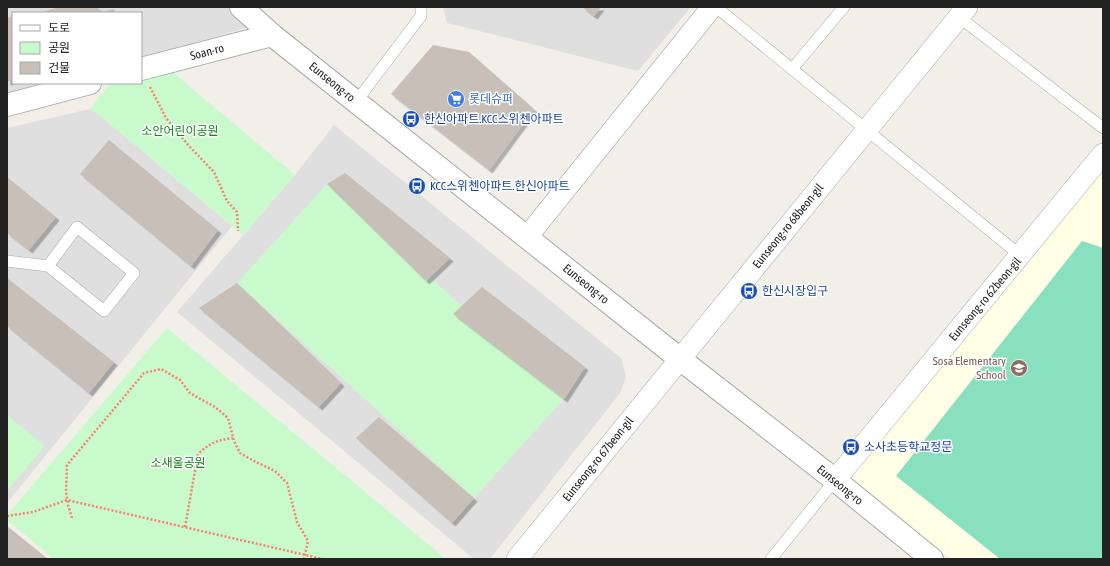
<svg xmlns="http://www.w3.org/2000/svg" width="1110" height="566" font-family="'Asap Condensed','Noto Sans KR',sans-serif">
  <defs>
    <filter id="shadow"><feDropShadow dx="3.5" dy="3.5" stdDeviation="0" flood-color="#0004"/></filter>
  </defs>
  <rect width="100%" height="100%" fill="#f2efe9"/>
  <!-- residential -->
  <g fill="#e0dfdf">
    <polygon points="7,7 228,7 252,26 141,59 141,13 13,13 13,83 60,83 7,99"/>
    <polygon points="443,7 691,7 638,71 447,23"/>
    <polygon points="90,109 104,119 232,226 7,503 7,128"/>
    <polygon points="334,125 621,358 626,377 620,393 490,559 474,559 177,312 295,175"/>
  </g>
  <!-- education -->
  <polygon fill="#ffffe5" points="1103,162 1103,559 951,559 847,477"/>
  <!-- park -->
  <g fill="#c8facc">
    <polygon points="163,64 295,175 243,235 104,119 90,109 110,83 141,83 141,69"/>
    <polygon points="327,184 564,399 474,498 237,283"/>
    <polygon points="167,328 446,559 54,559 7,520 7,515"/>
    <polygon points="7,415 45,446 7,491"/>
  </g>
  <!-- pitch -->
  <polygon fill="#88e0be" points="1082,241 1103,248 1103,559 1000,559 896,476"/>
  <!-- building -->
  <g fill="#c7bfb8" filter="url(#shadow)">
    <polygon points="59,7 98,7 99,12 114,9 115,13 38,13"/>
    <polygon points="582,7 601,7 594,16"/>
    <polygon points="13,16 13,80 7,82 7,18"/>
    <polygon points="433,45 469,52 534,109 489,170 391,94"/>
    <polygon points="109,140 218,230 191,266 80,174"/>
    <polygon points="345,173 450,258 426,281 327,184"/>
    <polygon points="7,177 56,217 29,250 7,233"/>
    <polygon points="7,278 114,362 89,393 7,326"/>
    <polygon points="237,283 341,383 319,407 199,308"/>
    <polygon points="482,287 585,367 564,399 453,314"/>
    <polygon points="379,417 474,498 452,523 356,438"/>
    <polygon points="7,526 48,559 7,559"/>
  </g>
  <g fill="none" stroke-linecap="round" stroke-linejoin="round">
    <!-- service casing -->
    <g stroke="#a9a9a9" stroke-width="12">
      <g id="service">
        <polyline points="716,7 1021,256"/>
        <polyline points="959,17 1103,128"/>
        <polyline points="792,69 844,7"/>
        <polyline points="356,102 421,16 421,7"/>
        <polyline points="7,261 48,266 104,311 134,273 77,227 48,266"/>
        <polyline points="771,559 835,480"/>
      </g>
    </g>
    <!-- minor casing -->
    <g stroke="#a9a9a9" stroke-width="22">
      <g id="minor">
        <polyline points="527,237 712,7"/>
        <polyline points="835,480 1103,154"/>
        <polyline points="517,559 967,7"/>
      </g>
    </g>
    <!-- tertiary casing -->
    <g stroke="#a9a9a9" stroke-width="24">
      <g id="tertiary">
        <polyline points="241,7 272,35 680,359 835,480 932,559"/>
        <polyline points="141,69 272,35"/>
        <polyline points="7,105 90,83"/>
      </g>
    </g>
    <!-- path -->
    <g stroke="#fa8072" stroke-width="2.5" stroke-dasharray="2 2" stroke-linecap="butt">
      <polyline points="150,87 166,118 189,146 214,172 227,201 237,212 238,231"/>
      <polyline points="7,516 33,512 67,500 323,559"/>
      <polyline points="72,518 68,505 66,492 67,465 144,373 161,369 180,380 190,393 215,407 228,418 234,441 240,453 254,461 275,471 287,483 297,522 308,541 304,559"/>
      <path d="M185 527 198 454C210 443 217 440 233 438"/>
    </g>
    <!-- service -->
    <use href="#service" stroke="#fff" stroke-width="11"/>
    <!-- minor -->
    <use href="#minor" stroke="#fff" stroke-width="21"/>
    <!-- tertiary -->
    <use href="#tertiary" stroke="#fff" stroke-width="22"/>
  </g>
  <!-- icons -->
  <defs>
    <g id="supermarket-disc" transform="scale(0.9)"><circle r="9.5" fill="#3f7fe0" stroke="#fff"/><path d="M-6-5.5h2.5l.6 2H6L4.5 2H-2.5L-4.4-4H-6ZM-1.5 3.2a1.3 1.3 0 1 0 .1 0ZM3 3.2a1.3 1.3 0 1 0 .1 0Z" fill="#fff"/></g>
    <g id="bus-disc" transform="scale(0.9)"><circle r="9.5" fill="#1a4fb4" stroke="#fff"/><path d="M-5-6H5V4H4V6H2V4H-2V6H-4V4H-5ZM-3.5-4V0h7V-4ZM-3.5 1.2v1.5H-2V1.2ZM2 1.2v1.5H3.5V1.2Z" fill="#fff"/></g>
    <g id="school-disc" transform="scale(0.9)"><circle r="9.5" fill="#8d6e63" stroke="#fff"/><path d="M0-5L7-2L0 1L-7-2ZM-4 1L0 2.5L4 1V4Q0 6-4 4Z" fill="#fff"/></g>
  </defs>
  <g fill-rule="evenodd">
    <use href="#supermarket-disc" x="456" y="99"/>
    <use href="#bus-disc" x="411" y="119"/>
    <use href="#bus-disc" x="417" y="186"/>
    <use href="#bus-disc" x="749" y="291"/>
    <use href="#school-disc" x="1019" y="368"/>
    <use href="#bus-disc" x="851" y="447"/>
  </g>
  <g text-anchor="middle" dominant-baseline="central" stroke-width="3" stroke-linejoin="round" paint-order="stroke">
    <!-- street labels -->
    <g font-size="12" fill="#222" stroke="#fff">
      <text transform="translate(207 52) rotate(-15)">Soan-ro</text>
      <text transform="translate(332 82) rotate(39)">Eunseong-ro</text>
      <text transform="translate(788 226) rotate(-51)">Eunseong-ro 68beon-gil</text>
      <text transform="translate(586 284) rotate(39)">Eunseong-ro</text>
      <text transform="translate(985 299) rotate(-50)">Eunseong-ro 62beon-gil</text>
      <text transform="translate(598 459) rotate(-51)">Eunseong-ro 67beon-gil</text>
      <text transform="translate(840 485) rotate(39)">Eunseong-ro</text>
    </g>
    <!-- shop labels -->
    <g font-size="12" fill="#366cbe" stroke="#fff" text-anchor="start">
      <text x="469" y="99">롯데슈퍼</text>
    </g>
    <!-- transit labels -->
    <g font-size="12" fill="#164399" stroke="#fff" text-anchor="start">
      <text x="424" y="119">한신아파트.KCC스위첸아파트</text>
      <text x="430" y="186">KCC스위첸아파트.한신아파트</text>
      <text x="762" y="291">한신시장입구</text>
      <text x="864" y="447">소사초등학교정문</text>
    </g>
    <!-- park labels -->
    <g font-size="12" fill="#0c8416" stroke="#fff">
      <text x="180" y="131">소안어린이공원</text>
      <text x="178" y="463">소새울공원</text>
    </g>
    <!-- education labels -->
    <g font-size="12" fill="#785e54" stroke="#fff" text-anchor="end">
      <text x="1006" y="361">Sosa Elementary<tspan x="1006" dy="14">School</tspan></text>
    </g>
  </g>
  <!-- border -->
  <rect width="1110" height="566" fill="none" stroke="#222222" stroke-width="16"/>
  <!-- legend -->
  <rect x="12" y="12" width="130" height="72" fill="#ffffff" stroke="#a7a7a7"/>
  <rect x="20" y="25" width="20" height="6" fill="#ffffff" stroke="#a7a7a7"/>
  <text x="48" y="32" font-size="12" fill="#222222">도로</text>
  <rect x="20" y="42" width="20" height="12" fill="#c8facc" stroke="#a7a7a7"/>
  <text x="48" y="52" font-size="12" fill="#222222">공원</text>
  <rect x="20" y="62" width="20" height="12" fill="#c7bfb8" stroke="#a7a7a7"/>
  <text x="48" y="72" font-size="12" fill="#222222">건물</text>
</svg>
